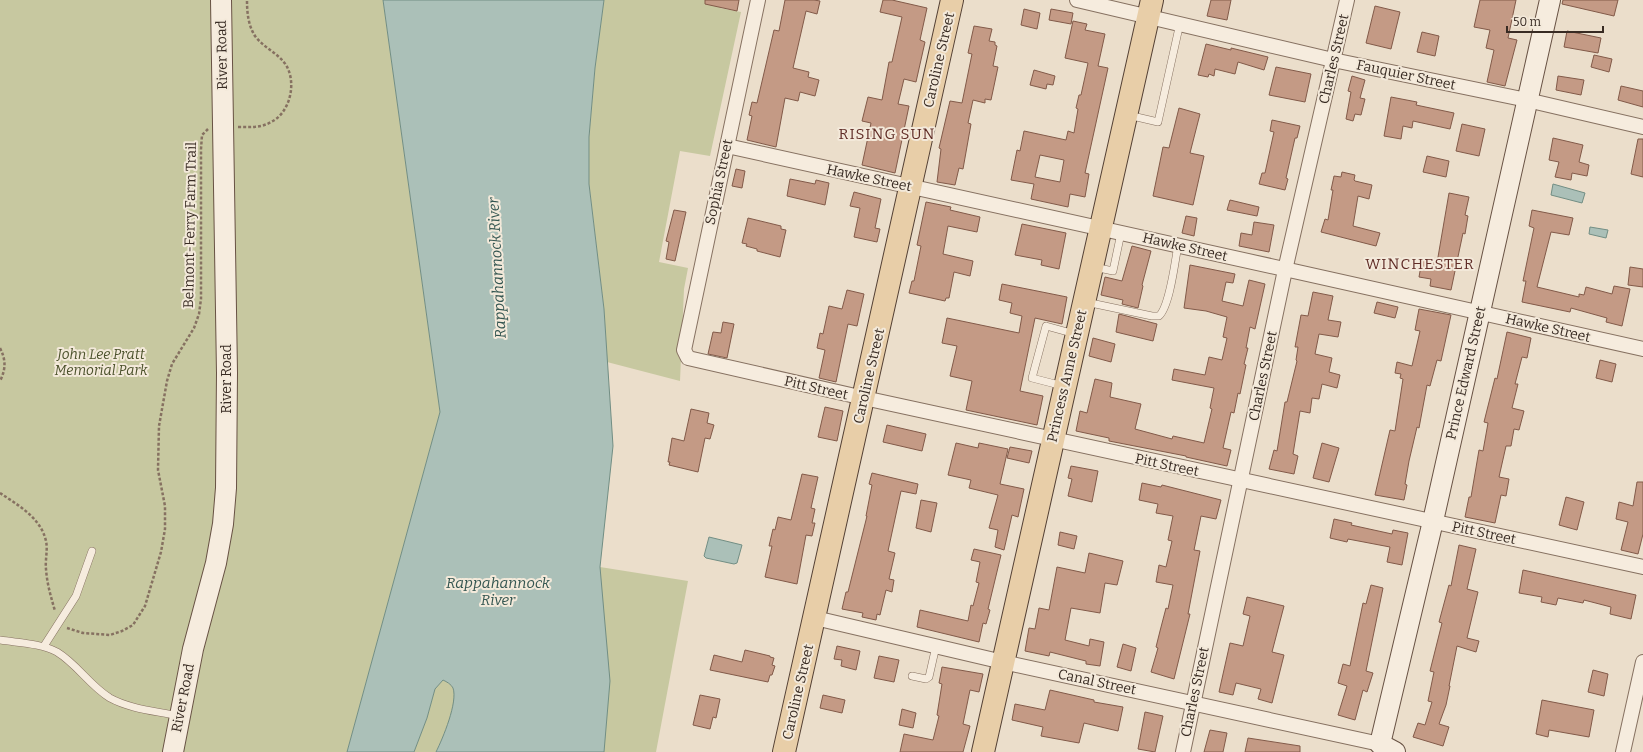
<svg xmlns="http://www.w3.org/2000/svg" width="1643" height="752" font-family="Bitter,serif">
  <rect width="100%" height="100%" fill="#ebdecb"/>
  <!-- green -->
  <g fill="#c7c8a0">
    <polygon points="0,0 383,0 440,412 347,752 0,752"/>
    <polygon points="604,0 722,0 720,8 741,12 710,156 680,151 659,262 688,268 684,289 680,381 607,362 604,309 589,184 589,137 595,68"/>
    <polygon points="600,567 688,581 656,752 604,752"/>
    <path d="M443 680C447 682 451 684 453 688 459 703 443 738 436 752H414L427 718 435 689Z"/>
  </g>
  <!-- water -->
  <g fill="#abc0b8" stroke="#728e84">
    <path d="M383 0H604L595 68 589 137V184L604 309 613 446 600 567 610 681 604 752H436C443 738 458 702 453 688 451 684 447 682 443 680L435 689 427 718 414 752H347L440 412Z"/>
    <polygon points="1553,184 1585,193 1582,203 1551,195"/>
    <polygon points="1590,227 1608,230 1606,238 1589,234"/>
    <polygon points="709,537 742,545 737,563 734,564 706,558 704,556"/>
  </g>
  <!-- building -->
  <g fill="#c49a85" stroke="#825a49" fill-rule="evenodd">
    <polygon points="705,0 739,0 737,11 705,4"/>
    <polygon points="785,0 814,0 820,1 817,14 806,11 793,68 809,72 808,77 819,80 815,96 800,92 798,101 785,98 776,147 747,140 752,116 749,115 752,102 757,103 774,30 779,31"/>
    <polygon points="883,0 892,0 927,8 920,40 925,42 916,82 904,79 898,104 909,106 895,173 862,165 871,123 862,121 868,97 882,100 889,62 892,62 902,17 880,12"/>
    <polygon points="1211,0 1231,0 1227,20 1207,16"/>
    <polygon points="1480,0 1516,0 1508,38 1517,40 1505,86 1487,82 1494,50 1486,48 1490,30 1474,27"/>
    <polygon points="1563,0 1618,0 1614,16 1562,4"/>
    <polygon points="1375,6 1400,12 1391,49 1366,43"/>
    <polygon points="1024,9 1040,13 1037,29 1021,25"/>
    <polygon points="1051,9 1073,13 1071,24 1049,20"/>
    <path d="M1073 21 1087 24 1085 30 1105 34 1098 66 1108 68 1085 173 1089 174 1085 197 1070 194 1068 207 1031 199 1034 184 1011 180 1017 150 1020 151 1024 131 1066 140 1068 131 1074 133 1078 109 1076 108 1079 95H1081L1088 63 1065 58ZM1040 155 1064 160 1060 182 1035 177Z"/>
    <polygon points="974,26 992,29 989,41 995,42 995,45 997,46 993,66 998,67 991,100 985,99 985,103 973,100 968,123 971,124 963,169 959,168 955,185 937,182 941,149 939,148 950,101 962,103 972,54 968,53"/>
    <polygon points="1567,31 1601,38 1598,53 1564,47"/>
    <polygon points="1422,32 1439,36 1435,56 1417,52"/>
    <polygon points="1206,44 1231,50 1231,48 1268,57 1264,70 1238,62 1235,74 1215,69 1214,76 1209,74 1208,77 1198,75"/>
    <polygon points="1594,55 1612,59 1609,72 1591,67"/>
    <polygon points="1276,67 1311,74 1305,102 1269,95"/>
    <polygon points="1034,70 1055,76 1053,85 1047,84 1046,89 1030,85"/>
    <polygon points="1352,76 1365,80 1360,98 1365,99 1361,115 1355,114 1353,121 1346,119 1351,92 1348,91"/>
    <polygon points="1558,76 1584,80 1581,95 1556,90"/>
    <polygon points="1621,86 1643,91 1643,107 1618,100"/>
    <polygon points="1391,97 1417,102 1416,105 1454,113 1450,129 1413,121 1412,128 1403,126 1401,139 1384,136"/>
    <polygon points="1179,108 1200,114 1190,153 1204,156 1193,205 1153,196 1163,147 1169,148"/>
    <polygon points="1272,120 1300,126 1297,138 1295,138 1286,178 1288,179 1285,190 1259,184 1262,173 1265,173 1274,132 1270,131"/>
    <polygon points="1462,124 1485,129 1479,156 1456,151"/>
    <polygon points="1553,138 1583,145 1579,162 1589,165 1587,176 1572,173 1571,180 1555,177 1559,162 1549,160"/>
    <polygon points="1638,139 1643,139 1643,177 1631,174"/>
    <polygon points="1427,156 1449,161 1446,177 1423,172"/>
    <polygon points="736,169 745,171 742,188 732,186"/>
    <polygon points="1342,172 1355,175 1354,180 1355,181 1372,185 1369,199 1358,196 1353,226 1380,233 1376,246 1321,232 1325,219 1328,220 1333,190 1331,190 1334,176 1341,177"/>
    <polygon points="790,179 815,184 816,180 829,183 825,205 787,196"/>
    <polygon points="854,192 881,199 875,228 880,229 877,242 854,237 860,208 850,206"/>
    <polygon points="1449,193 1469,197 1465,215 1468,216 1465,234 1463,233 1451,290 1430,286 1431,279 1419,277 1422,260 1437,263"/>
    <polygon points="1230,200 1259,207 1257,216 1227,210"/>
    <polygon points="926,202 951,207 950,210 980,217 977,232 948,226 943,254 973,261 970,276 954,272 949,298 946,298 945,301 909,293 912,281 914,281 921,246 917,245"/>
    <polygon points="674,210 686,212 675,261 666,259 669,242 666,241"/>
    <polygon points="1532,210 1573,218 1569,235 1551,232 1537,287 1579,297 1579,294 1584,295 1586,287 1612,294 1614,286 1630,289 1622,326 1606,322 1607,318 1571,308 1570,312 1522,302 1526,281 1523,281 1534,228 1529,226"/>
    <polygon points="1186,216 1197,218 1194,236 1182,233"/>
    <polygon points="748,218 781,226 781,229 786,230 780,257 757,251 757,249 746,246 747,244 742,243"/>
    <polygon points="1254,222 1274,225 1269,252 1239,246 1241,233 1252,235"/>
    <polygon points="1022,224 1066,233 1059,269 1041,265 1042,260 1015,255"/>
    <polygon points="1132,246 1151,251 1142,285 1143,286 1138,308 1122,304 1123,300 1101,295 1105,277 1122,281"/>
    <polygon points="1190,265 1235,274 1233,283 1226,282 1222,301 1243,306 1249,280 1265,284 1255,329 1250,327 1246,348 1248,348 1244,364 1246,365 1240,394 1238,393 1234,413 1231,412 1223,448 1231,450 1227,466 1186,457 1186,456 1109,441 1109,438 1076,431 1080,411 1087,413 1095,379 1112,383 1110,397 1141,404 1135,429 1172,439 1173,436 1204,443 1212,409 1210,408 1214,388 1172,380 1174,369 1205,375 1209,357 1222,360 1227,338 1223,337 1227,317 1206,311 1184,308"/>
    <polygon points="1630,267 1643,269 1643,287 1628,285"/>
    <polygon points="1002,284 1067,297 1062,324 1035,318 1020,391 1043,396 1037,425 966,410 972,381 950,376 957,346 942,343 947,318 1019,333 1022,316 1010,313 1012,303 999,300"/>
    <polygon points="847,290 864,294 857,326 848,324 836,382 819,378 825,350 817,348 820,333 823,334 829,306 842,309"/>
    <polygon points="1313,292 1333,296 1328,320 1341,322 1338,337 1319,334 1315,354 1332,358 1329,372 1340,375 1337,388 1322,384 1319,399 1312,398 1310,413 1300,411 1293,454 1298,456 1294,474 1269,469 1274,450 1277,451 1285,402 1287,402 1297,361 1296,360 1298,347 1295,347 1301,315 1308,316"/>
    <polygon points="1377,302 1398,307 1395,318 1374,313"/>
    <polygon points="1419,309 1451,315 1441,361 1437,360 1430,386 1427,385 1419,428 1417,427 1409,461 1405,484 1407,485 1404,500 1375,495 1390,430 1395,431 1403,379 1400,378 1401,374 1395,373 1397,362 1412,366 1420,331 1415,330"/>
    <polygon points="1119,314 1157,324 1153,341 1116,332"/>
    <polygon points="723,322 734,324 727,358 708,354 713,332 721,333"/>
    <polygon points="1507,332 1531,338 1527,358 1522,357 1515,384 1518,384 1512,408 1524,411 1519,430 1514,429 1511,446 1506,446 1499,477 1509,479 1506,496 1501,495 1495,523 1465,517 1469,497 1471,497 1479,450 1483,451 1488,423 1484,422 1495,378 1497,379"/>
    <polygon points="1093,338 1115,344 1111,362 1089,356"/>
    <polygon points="1600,360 1616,364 1612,382 1596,378"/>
    <polygon points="825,407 843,411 837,441 818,437"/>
    <polygon points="691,409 709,413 707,423 714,425 710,439 705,438 698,472 669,465 670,462 668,462 672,438 684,441"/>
    <polygon points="887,425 926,434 922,451 883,442"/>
    <polygon points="956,443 978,448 979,443 1008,449 1000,484 1024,489 1018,517 1012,515 1004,550 995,547 998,530 989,528 998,495 969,488 971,480 948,475"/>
    <polygon points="1322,443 1339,448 1329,482 1313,478"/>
    <polygon points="1010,447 1032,451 1029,463 1007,458"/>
    <polygon points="1071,466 1098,471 1092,502 1068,496 1072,479 1068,478"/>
    <polygon points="872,473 918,484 916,494 901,491 888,551 895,553 889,579 894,580 892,592 886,590 880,615 877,614 876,620 862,617 863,613 842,609 846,592 848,592 867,516 866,516 872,485 869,484"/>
    <polygon points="802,474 818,477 811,508 815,509 812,523 815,523 812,536 806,535 797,584 765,577 772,546 769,546 773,529 775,530 778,517 791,520"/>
    <polygon points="1637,482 1643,482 1643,534 1638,554 1621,550 1628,522 1616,519 1619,502 1633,506"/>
    <polygon points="1142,483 1161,487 1162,485 1221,500 1216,519 1201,516 1194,550 1200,551 1188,614 1190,614 1174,679 1151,672 1158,648 1156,647 1160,631 1166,608 1168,609 1173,585 1156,582 1159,565 1166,567 1172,541 1168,540 1173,516 1156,513 1158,504 1139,500"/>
    <polygon points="1566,497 1584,502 1577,530 1559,525"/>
    <polygon points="921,500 937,503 931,532 916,528"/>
    <polygon points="1334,519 1352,523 1351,525 1392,534 1393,530 1408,533 1402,565 1387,562 1390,547 1348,539 1347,542 1330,538"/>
    <polygon points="1060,532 1077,536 1074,549 1058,545"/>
    <polygon points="1459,545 1476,549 1467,589 1478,592 1467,638 1479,641 1476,652 1457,646 1449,686 1450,686 1446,705 1439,724 1449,727 1443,746 1413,737 1418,723 1425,725 1432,702 1428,701 1434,672 1430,671 1442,623 1439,622 1449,585 1451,586"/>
    <polygon points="974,549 1001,555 988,609 990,610 986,624 983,623 979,642 917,627 920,610 968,621 971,605 973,606 979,583 976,582 980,562 971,560"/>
    <polygon points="1089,553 1123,561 1117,585 1105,583 1100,613 1071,608 1065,640 1089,646 1090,639 1104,642 1100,666 1086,664 1086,661 1050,652 1049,656 1025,651 1029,628 1035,629 1039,608 1049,610 1057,567 1085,573"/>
    <polygon points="1523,570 1636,595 1631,619 1610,614 1611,607 1584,600 1583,603 1558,598 1556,605 1541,602 1542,597 1519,593"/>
    <polygon points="1371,585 1383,588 1366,671 1373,673 1367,692 1363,690 1355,720 1338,715 1347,686 1338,683 1343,664 1350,666 1363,603 1366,604"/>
    <polygon points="1247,597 1284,606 1272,652 1284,655 1272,703 1258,699 1261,689 1236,683 1233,695 1219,692 1230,643 1243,646 1250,616 1243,614"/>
    <polygon points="1123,644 1136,648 1131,671 1117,667"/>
    <polygon points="837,646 860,651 856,670 841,666 842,660 834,659"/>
    <polygon points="745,650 770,656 770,657 774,658 772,665 775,666 772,675 770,675 768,682 710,670 714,655 742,662"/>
    <polygon points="879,656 899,660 894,682 874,678"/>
    <polygon points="942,667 983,674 979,692 970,690 963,724 970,726 963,752 900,752 904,734 933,740 939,716 937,715 942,684 939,683"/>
    <polygon points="1593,670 1608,674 1604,696 1588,692"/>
    <polygon points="1050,690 1094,700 1094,702 1123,707 1118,731 1084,723 1079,743 1041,736 1043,727 1012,720 1015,704 1045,710"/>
    <polygon points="700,695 720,699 716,718 713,717 710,729 693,725"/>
    <polygon points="823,695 845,700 842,713 820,708"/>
    <polygon points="1542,700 1594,710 1589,737 1549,730 1548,737 1536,734"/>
    <polygon points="902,709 916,713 913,728 899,725"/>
    <polygon points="1145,712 1163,716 1155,752 1138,749"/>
    <polygon points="1210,730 1227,733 1223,752 1204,752"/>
    <polygon points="1248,738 1300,746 1300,752 1245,752"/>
  </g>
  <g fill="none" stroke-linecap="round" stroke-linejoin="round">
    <!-- lane casing -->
    <g stroke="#867161" stroke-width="8">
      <g id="lane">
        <polyline points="1128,115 1158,122 1180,23"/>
        <polyline points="1094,267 1113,271 1121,233"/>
        <path d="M1086 302 1152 316H1159C1170 306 1175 261 1178 245"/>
        <polyline points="1063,386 1032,378 1046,326 1075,334"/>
        <path d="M0 640C19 643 40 643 57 652 77 664 90 686 110 698 130 709 156 711 178 716"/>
        <polyline points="44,646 76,596 92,551"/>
        <polyline points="912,676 926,679 929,677 936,646"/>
      </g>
    </g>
    <!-- street casing -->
    <g stroke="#867161" stroke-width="16">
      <g id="street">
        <polyline points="758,0 684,350 688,358 864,398 1643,567"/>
        <polyline points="1077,0 1333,60 1527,100 1643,127"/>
        <path d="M727 146C1032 214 1338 280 1643 349"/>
        <polyline points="815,618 1003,662 1380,744"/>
        <polyline points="1183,752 1285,270 1347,0"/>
        <polyline points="1623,752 1643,662"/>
      </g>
    </g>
    <!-- secondary casing -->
    <g stroke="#685244" stroke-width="22">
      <g id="secondary">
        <polyline points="173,752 193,649 216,563 223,524 226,488 227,373 221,0"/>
        <polyline points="1395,752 1380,744 1433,521 1550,0"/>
      </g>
    </g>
    <!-- primary casing -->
    <g stroke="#544034" stroke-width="24">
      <g id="primary">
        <polyline points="784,752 952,0"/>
        <polyline points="983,752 1152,0"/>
      </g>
    </g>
    <!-- path -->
    <g stroke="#867161" stroke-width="2.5" stroke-dasharray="3 2" stroke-linecap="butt">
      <path d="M238 127C250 127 261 128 271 122 290 113 297 83 286 65 278 53 264 48 255 36 248 25 247 12 247 0"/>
      <path d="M0 348C6 360 6 369 0 381"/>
      <path d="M0 493C18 505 41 518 46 541 48 550 45 560 46 569 47 584 51 597 55 611"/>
      <polyline points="67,628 83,633 110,635 122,631 133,625 145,606 161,552 165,529 165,506 158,470 159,426 167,381 172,364 194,328 199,314 201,299 201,149 202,135 208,129"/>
    </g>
    <!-- lane -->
    <use href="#lane" stroke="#f6ecde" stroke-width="7"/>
    <!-- street -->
    <use href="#street" stroke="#f6ecde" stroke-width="14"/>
    <!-- secondary -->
    <use href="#secondary" stroke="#f6ecde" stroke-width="20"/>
    <!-- primary -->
    <use href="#primary" stroke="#e8cea8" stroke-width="22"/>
  </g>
  <g text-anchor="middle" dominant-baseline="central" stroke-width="4" stroke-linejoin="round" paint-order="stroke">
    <!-- street labels -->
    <g font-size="14" fill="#382b23" stroke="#f3e9da">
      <text transform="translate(222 55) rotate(-91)">River Road</text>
      <text transform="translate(1334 59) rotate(-77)">Charles Street</text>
      <text transform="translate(939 60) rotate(-77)">Caroline Street</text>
      <text transform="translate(1406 75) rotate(12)">Fauquier Street</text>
      <text transform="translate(869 178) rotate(12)">Hawke Street</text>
      <text transform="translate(719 182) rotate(-78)">Sophia Street</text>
      <text transform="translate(190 225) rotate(-89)">Belmont-Ferry Farm Trail</text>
      <text transform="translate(1185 247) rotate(13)">Hawke Street</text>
      <text transform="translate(1548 328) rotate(13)">Hawke Street</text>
      <text transform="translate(1466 373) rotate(-77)">Prince Edward Street</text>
      <text transform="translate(869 376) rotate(-77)">Caroline Street</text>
      <text transform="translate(1067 376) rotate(-77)">Princess Anne Street</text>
      <text transform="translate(1263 376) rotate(-78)">Charles Street</text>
      <text transform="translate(226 379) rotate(-90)">River Road</text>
      <text transform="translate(816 388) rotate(13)">Pitt Street</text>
      <text transform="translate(1167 465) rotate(12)">Pitt Street</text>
      <text transform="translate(1484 533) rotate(12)">Pitt Street</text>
      <text transform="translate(1097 682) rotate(12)">Canal Street</text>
      <text transform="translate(798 692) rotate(-77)">Caroline Street</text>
      <text transform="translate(1195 692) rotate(-78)">Charles Street</text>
      <text transform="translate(183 698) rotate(-79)">River Road</text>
    </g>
    <!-- park labels -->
    <g font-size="14" font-style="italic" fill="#4c522c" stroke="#f3e9da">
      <text x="101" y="354">John Lee Pratt<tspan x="101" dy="16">Memorial Park</tspan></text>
    </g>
    <!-- neighbourhood labels -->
    <g font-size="15" letter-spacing="1" fill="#602d27" stroke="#f3e9da">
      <text x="887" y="134">RISING SUN</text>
      <text x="1420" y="264">WINCHESTER</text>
    </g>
    <!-- water labels -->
    <g font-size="15" font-style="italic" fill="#345651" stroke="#f3e9da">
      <text transform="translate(497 268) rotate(-93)">Rappahannock River</text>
      <text x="498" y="583">Rappahannock<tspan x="498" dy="17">River</tspan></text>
    </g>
  </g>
  <!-- scale -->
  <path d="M1507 26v6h96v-6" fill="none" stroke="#382b23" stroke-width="2"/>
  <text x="1513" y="26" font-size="12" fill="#382b23" stroke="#f3e9da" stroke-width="3" paint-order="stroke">50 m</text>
</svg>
